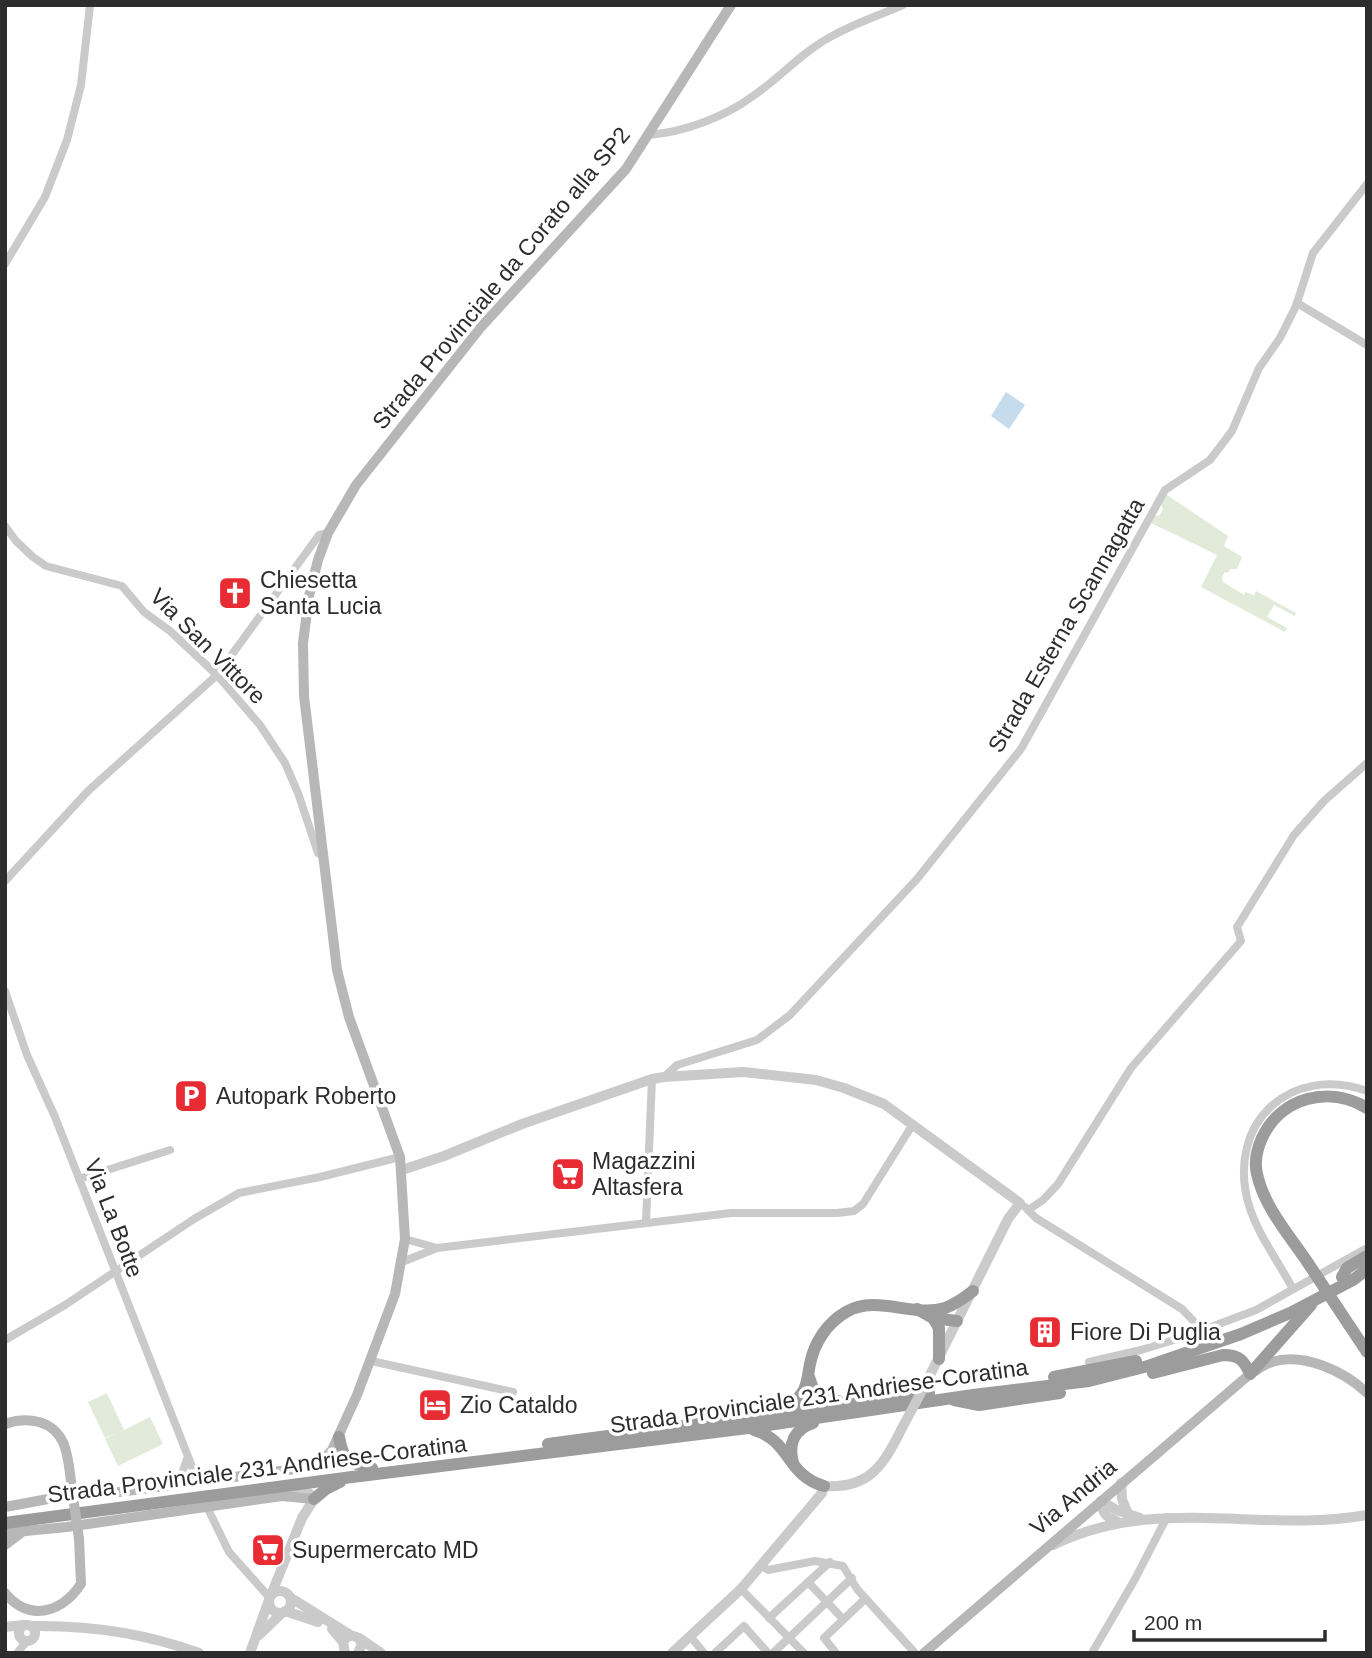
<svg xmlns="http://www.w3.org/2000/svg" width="1372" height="1658" font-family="Helvetica,sans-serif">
  <rect width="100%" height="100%" fill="#fff"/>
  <!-- green -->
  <g fill="#e2ebda">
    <polygon points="1167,495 1228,536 1224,546 1242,557 1237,569 1230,569 1228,573 1225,572 1222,577 1223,582 1244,595 1245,592 1254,595 1256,591 1296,613 1295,616 1274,605 1267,617 1287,628 1285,632 1201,587 1217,555 1151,523 1154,515 1159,516 1163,509 1161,504"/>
    <polygon points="107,1393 124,1430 150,1417 163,1444 118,1466 105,1439 117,1433 105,1438 88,1402"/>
  </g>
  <!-- water -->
  <polygon fill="#c6dbeb" points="1006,392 1025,405 1009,429 991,416"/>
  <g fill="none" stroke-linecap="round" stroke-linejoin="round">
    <!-- minor -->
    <g stroke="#cacaca" stroke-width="8">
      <path d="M649 135C684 132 725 117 753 96 781 77 804 50 834 35 856 23 880 15 903 5"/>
      <polyline points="5,264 45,197 67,140 81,85 90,5"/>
      <polyline points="1297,303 1367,345"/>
      <polyline points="5,526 16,541 33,557 46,566 122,586 144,612 170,631 217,675 260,725 285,763 298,793 318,853 323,856"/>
      <polyline points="5,881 88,791 217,675 319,535 328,533"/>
      <polyline points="5,991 27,1055 55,1117 198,1482"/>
      <polyline points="664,1077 677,1065 757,1040 790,1015 917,879 1021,749 1165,490 1210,460 1232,431 1259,368 1280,338 1296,306 1313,253 1367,184"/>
      <polyline points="79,1179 170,1150"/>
      <polyline points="1025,1207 1036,1218 1182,1309 1202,1330"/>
      <polyline points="1028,1210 1043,1200 1058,1184 1131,1068 1241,941 1237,927 1294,835 1324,801 1367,763"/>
      <polyline points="646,1222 652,1079"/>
      <polyline points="405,1239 437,1248"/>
      <polyline points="402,1262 437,1248 731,1213 837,1213 854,1211 863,1204 913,1124"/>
      <path d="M1293 1289C1278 1261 1256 1232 1248 1202 1227 1123 1290 1064 1367 1091"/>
      <polyline points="5,1340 65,1305 194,1219 239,1193 320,1177 400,1157"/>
      <polyline points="371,1361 513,1392"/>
      <polyline points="1089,1362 1141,1350 1187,1336 1256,1310 1367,1248"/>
      <polyline points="178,1484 187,1459"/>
      <polyline points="207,1507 229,1552 269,1597"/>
      <polyline points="762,1566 768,1570 815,1561 843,1566 857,1589 915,1653"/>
      <polyline points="808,1582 843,1619"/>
      <polyline points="741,1589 804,1653"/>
      <polyline points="769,1618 830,1562"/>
      <polyline points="690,1636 704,1653"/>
      <polyline points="17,1653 27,1641"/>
      <polyline points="715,1653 744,1626 768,1653"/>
      <polyline points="773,1653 852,1578"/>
      <polyline points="836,1653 824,1638 865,1599"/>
      <polyline points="1092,1653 1135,1579 1167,1517"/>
    </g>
    <!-- tertiary -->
    <g stroke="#cacaca" stroke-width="10">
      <polyline points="402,1170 444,1156 522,1124 652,1079 664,1077 743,1072 816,1080 844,1088 884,1104 1020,1203 1008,1219 925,1385"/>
      <polyline points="1121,1483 1122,1499 1128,1514"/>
      <polyline points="1101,1501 1117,1510 1140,1518"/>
      <path d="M1101 1501C1102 1514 1107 1517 1118 1522"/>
      <path d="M1053 1545C1157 1494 1260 1534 1367 1515"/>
      <circle cx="280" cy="1602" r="11"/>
      <polyline points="271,1595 302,1518 314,1499 309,1493 289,1494"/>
      <polyline points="291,1598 352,1636"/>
      <polyline points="285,1611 318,1622"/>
      <circle cx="27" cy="1633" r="8"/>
      <path d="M30 1626C87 1625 145 1633 199 1653"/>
      <polyline points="5,1627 24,1625"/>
      <polyline points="332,1629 343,1642"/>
      <polyline points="258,1636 282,1613"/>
      <polyline points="359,1638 381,1653"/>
      <polyline points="250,1653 269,1600"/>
      <path d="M345 1653 343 1642C348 1633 358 1634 362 1644L358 1653"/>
      <path d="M672 1653 741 1589 822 1493 824 1486C869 1489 883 1466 901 1430"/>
    </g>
    <!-- secondary -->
    <g stroke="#b7b7b7" stroke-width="10">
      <path d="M5 1424C16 1420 27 1419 39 1422 67 1430 68 1457 71 1482"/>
      <polyline points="5,1507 64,1496 111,1493 311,1467 324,1459 332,1450 357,1395 395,1294 405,1239 400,1157 349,1017 337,970 304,696 303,643 309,596 318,560 328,533 356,485 481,327 626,169 731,5"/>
      <polyline points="5,1533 67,1527 282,1496 314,1499"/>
      <polyline points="5,1545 22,1532"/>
      <path d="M5 1593C30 1623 62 1612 81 1584L79 1539"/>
      <path d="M924 1653 1250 1374C1256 1371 1263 1365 1269 1363 1302 1351 1344 1371 1367 1393"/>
    </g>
    <!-- trunk -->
    <g stroke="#9c9c9c" stroke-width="12">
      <path d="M1308 1263C1290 1236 1264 1207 1257 1174 1254 1161 1257 1149 1262 1138 1281 1097 1329 1085 1367 1108"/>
      <polyline points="1342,1277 1347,1268 1367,1256"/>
      <polyline points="917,1309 933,1318 957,1321"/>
      <polyline points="933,1318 939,1328 939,1359"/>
      <polyline points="1349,1325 1367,1352"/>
      <path d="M1153 1373 1223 1355C1239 1355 1244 1360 1250 1374L1311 1305"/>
      <path d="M809 1377C814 1394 819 1401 838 1401"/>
      <polyline points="1054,1377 1136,1361"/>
      <polyline points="954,1400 979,1405 1060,1393"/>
      <path d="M782 1413C790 1406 799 1399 804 1390 808 1381 808 1373 810 1364 814 1343 827 1323 846 1312 877 1294 913 1318 945 1308 956 1304 964 1298 973 1291"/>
      <path d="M754 1430C790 1440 787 1476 824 1486"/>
      <path d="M339 1437C343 1461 349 1463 372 1468"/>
      <polyline points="548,1444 929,1393"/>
      <polyline points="324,1459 347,1460"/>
      <path d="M793 1463C788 1444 794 1429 813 1423"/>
      <polyline points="314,1499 326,1489 340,1482"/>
      <polyline points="5,1523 352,1477 748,1428 973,1395 1089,1381 1148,1366 1241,1334 1290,1313 1353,1280 1367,1269"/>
    </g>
    <!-- tertiary-bridge -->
    <polyline stroke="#cacaca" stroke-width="10" points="901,1430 925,1385"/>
    <!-- secondary-bridge -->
    <polyline stroke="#b7b7b7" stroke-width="10" points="71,1482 79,1539"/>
    <!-- trunk-bridge -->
    <polyline stroke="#9c9c9c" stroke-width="12" points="1308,1263 1349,1325"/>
  </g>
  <!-- icons -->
  <defs>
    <g id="church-square" transform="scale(1.75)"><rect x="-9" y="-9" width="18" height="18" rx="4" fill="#e72c34" stroke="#fff"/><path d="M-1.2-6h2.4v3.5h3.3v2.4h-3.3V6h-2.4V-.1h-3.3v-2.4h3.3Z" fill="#fff"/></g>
    <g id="parking-square" transform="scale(1.75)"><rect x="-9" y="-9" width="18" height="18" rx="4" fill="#e72c34" stroke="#fff"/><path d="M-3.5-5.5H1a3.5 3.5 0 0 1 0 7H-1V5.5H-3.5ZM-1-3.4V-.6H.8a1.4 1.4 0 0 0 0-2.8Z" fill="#fff"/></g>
    <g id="supermarket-square" transform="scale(1.75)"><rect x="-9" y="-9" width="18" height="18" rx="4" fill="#e72c34" stroke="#fff"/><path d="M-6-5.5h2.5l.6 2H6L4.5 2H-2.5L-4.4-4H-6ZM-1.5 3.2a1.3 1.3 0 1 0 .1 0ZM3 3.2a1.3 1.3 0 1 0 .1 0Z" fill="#fff"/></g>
    <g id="building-square" transform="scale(1.75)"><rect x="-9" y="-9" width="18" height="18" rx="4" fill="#e72c34" stroke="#fff"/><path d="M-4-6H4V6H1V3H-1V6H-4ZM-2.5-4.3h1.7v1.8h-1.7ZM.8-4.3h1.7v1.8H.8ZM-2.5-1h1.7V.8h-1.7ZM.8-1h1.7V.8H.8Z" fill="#fff"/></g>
    <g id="hotel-square" transform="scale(1.75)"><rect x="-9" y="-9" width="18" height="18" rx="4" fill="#e72c34" stroke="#fff"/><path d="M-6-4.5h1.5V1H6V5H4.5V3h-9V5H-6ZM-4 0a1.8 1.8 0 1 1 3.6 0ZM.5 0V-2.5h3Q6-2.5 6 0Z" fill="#fff"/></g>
  </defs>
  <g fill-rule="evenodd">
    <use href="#church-square" x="235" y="593"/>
    <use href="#parking-square" x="191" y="1096"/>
    <use href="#supermarket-square" x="568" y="1174"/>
    <use href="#building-square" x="1045" y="1332"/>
    <use href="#hotel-square" x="435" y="1405"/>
    <use href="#supermarket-square" x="268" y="1550"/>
  </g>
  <g text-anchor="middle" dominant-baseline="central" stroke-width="7" stroke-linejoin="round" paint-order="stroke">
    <!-- street labels -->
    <g font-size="23" fill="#2d2d2d" stroke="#fff">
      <text transform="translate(501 278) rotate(-50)">Strada Provinciale da Corato alla SP2</text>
      <text transform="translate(1066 625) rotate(-60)">Strada Esterna Scannagatta</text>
      <text transform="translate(208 646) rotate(45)">Via San Vittore</text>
      <text transform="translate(114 1218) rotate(69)">Via La Botte</text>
      <text transform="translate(819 1396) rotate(-8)">Strada Provinciale 231 Andriese-Coratina</text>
      <text transform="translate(257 1469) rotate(-7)">Strada Provinciale 231 Andriese-Coratina</text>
      <text transform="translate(1073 1497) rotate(-40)">Via Andria</text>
    </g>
    <!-- poi labels -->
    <g font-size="23" fill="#2d2d2d" stroke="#fff" text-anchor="start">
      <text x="260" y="580">Chiesetta<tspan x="260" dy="26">Santa Lucia</tspan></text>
      <text x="216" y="1096">Autopark Roberto</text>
      <text x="592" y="1161">Magazzini<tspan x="592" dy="26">Altasfera</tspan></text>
      <text x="1070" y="1332">Fiore Di Puglia</text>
      <text x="460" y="1405">Zio Cataldo</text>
      <text x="292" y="1550">Supermercato MD</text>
    </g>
  </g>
  <!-- border -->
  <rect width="1372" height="1658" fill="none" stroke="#2d2d2d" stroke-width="14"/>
  <!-- scale -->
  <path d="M1134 1630v10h191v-10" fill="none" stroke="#2d2d2d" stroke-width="3.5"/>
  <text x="1144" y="1630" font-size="21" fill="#2d2d2d" stroke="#ffffff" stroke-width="5" paint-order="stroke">200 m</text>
</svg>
